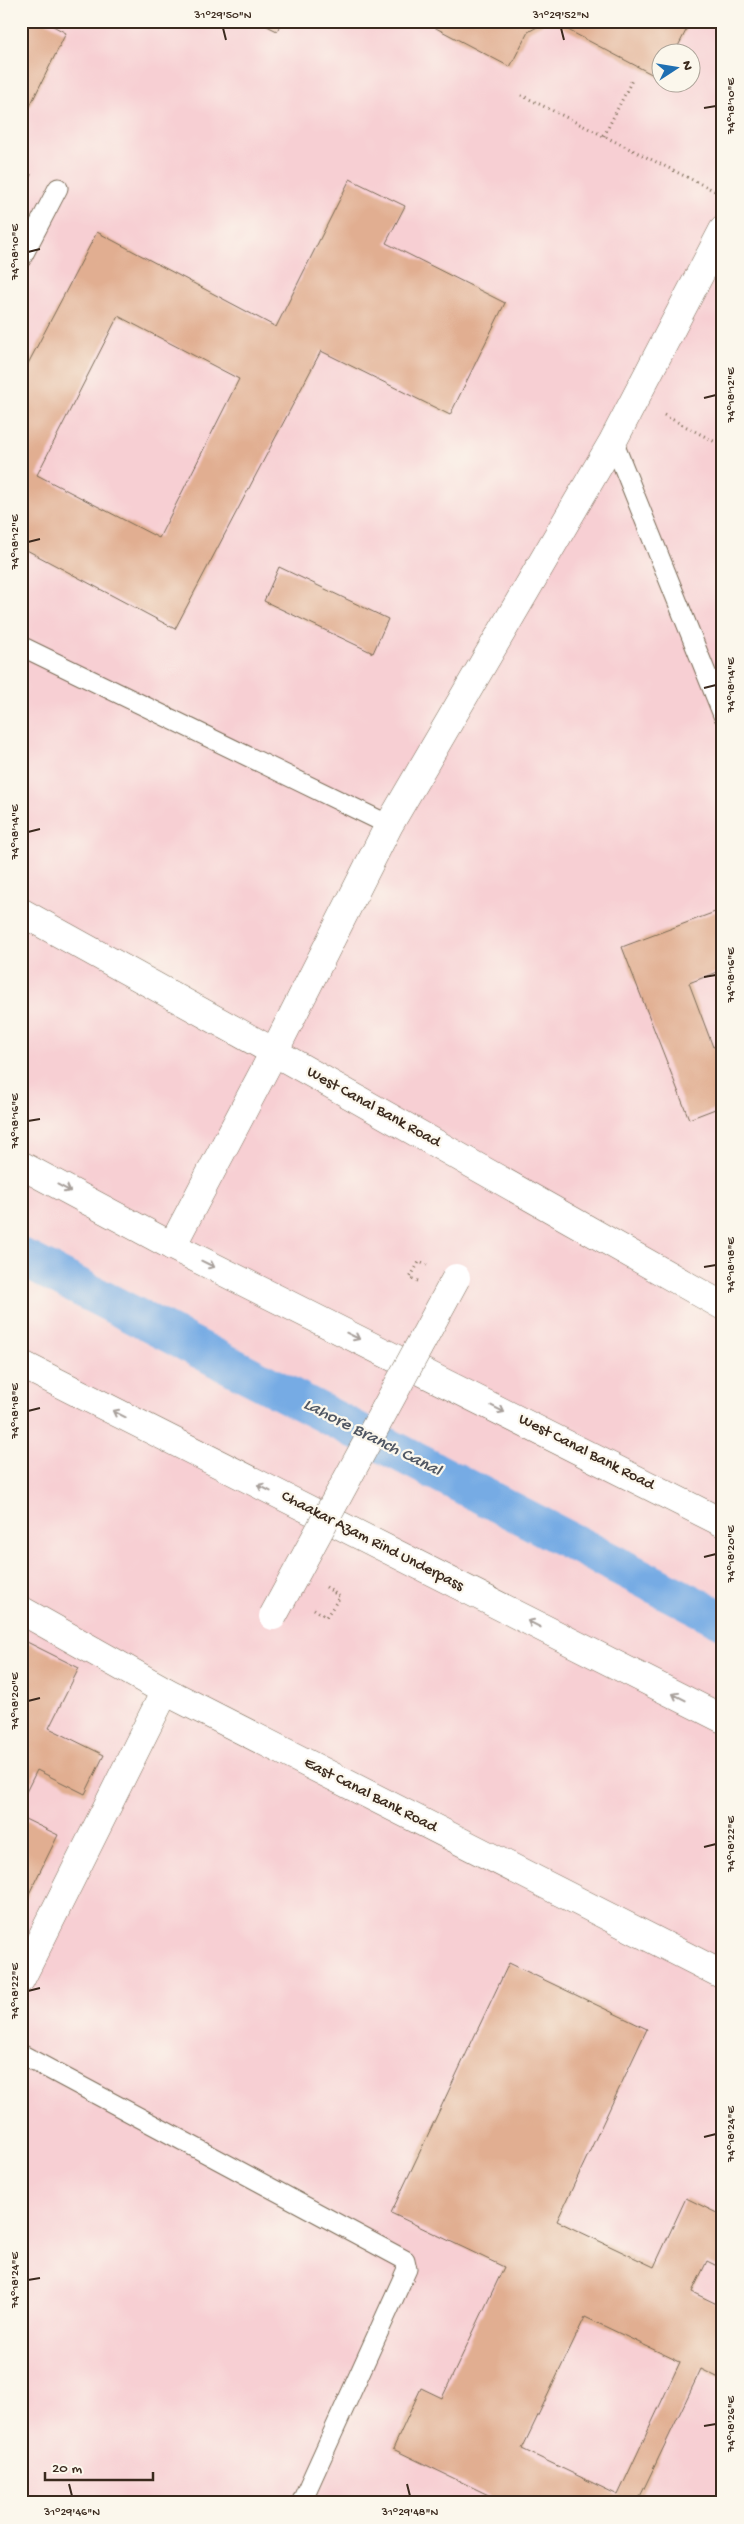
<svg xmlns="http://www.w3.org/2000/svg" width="744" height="2524" font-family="'Gochi Hand',sans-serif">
  <rect width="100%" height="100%" fill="#fbf7ec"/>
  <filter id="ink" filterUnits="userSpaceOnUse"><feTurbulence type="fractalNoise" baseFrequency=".02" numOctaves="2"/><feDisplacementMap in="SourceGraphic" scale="10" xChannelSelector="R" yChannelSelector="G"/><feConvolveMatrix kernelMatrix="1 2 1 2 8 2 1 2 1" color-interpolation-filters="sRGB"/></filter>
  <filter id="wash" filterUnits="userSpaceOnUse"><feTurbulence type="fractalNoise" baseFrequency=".0096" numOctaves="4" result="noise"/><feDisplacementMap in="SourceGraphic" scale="20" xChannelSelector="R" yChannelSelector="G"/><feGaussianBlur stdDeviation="1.12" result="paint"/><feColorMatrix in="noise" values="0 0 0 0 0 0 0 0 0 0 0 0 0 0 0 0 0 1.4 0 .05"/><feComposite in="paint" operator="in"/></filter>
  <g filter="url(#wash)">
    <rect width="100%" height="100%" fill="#ebddb9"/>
    <!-- built -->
    <path fill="#f7cfd3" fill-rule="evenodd" d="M21 21H723V2503H21ZM662 52H692V82H662Z"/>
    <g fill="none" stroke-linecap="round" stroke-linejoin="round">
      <!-- canal -->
      <polyline stroke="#76abe4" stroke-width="38" points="21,1257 723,1620"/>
    </g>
    <g id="blocks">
      <!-- building -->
      <g fill="#e1ae91" fill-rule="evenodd">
        <polygon points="21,21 44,21 66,33 21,124"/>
        <polygon points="257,21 282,21 277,31"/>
        <polygon points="437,21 548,21 528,32 510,67 434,27"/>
        <polygon points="551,21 691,21 675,52 662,52 661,79"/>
        <path d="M350 179 405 206 386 243 505 303 450 415 321 351 175 629 21 547V377L97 232 276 327ZM118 316 239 379 159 538 37 475Z"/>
        <polygon points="279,567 388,619 373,653 264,601"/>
        <polygon points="723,909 723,970 689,983 713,1047 723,1044 723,1106 689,1119 622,947"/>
        <polygon points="21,1639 79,1668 49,1728 104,1755 85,1794 37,1770 21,1802"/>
        <polygon points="21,1817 58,1835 21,1910"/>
        <path d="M509 1963 647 2029 557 2221 654 2267 686 2198 723 2216V2269L707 2261 692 2292 723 2307V2380L701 2369 637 2503H505L393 2449 421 2388 442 2398 504 2267 391 2213ZM585 2317 680 2362 618 2495 522 2449Z"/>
      </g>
    </g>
  </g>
  <g filter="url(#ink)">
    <use href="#blocks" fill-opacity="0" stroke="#796954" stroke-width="1"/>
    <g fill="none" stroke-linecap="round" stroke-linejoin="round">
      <!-- service casing -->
      <g stroke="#796954" stroke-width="21">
        <g id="service">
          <polyline points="21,259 58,188"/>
          <polyline points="613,441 723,715"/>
          <polyline points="21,646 389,825"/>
          <polyline points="21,2054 405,2260 407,2269 301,2503"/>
        </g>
      </g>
      <!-- minor casing -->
      <g stroke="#796954" stroke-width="29">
        <g id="minor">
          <polyline points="21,912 274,1052 723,1306"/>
          <polyline points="172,1246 274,1052 389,825 613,441 723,230"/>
          <polyline points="21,1610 165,1691 723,1975"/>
          <polyline points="21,1979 165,1691"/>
        </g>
      </g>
      <!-- trunk casing -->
      <g stroke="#796954" stroke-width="29">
        <g id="trunk">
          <polyline points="21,1165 172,1246 723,1523"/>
          <polyline points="21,1364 723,1719"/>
        </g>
      </g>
      <!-- path -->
      <g stroke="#796954" stroke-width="3" stroke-dasharray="1 4" stroke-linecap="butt">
        <polyline points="521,95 723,195"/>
        <polyline points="604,136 632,80"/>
        <polyline points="21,171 32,176"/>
        <polyline points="664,415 723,446"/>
        <polyline points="418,1281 410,1278 419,1262 427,1265"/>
        <polyline points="314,1609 326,1617 340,1597 326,1587"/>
      </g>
      <!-- service -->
      <use href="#service" stroke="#fff" stroke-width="19"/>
      <!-- minor -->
      <use href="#minor" stroke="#fff" stroke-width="28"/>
      <!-- trunk -->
      <use href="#trunk" stroke="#fff" stroke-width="28"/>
      <!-- pedestrian-bridge casing -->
      <g stroke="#796954" stroke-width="29" stroke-linecap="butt">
        <polyline id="pedestrian-bridge" points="273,1616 456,1278"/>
      </g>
      <!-- pedestrian-bridge -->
      <use href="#pedestrian-bridge" stroke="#fff" stroke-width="28"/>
    </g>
    <!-- one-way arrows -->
    <defs><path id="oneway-shaft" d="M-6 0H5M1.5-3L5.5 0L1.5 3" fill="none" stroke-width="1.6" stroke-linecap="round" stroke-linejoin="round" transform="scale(1.25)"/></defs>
    <g stroke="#a79f9a">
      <use href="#oneway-shaft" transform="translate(64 1188) rotate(28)"/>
      <use href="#oneway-shaft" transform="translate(208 1264) rotate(26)"/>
      <use href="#oneway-shaft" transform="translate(353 1336) rotate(26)"/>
      <use href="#oneway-shaft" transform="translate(498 1409) rotate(27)"/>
      <use href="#oneway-shaft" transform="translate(119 1414) rotate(-153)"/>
      <use href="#oneway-shaft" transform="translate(264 1488) rotate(-153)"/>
      <use href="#oneway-shaft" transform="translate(534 1624) rotate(-153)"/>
      <use href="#oneway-shaft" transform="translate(679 1697) rotate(-153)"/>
    </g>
  </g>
  <!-- ticks -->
  <path fill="none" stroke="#3b2a1e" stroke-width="2" d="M223 28 226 40M561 28 564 40M704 108 716 106M28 252 40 249M704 398 716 395M28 542 40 539M704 688 716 685M28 832 40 829M704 977 716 975M28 1121 40 1119M704 1267 716 1265M28 1411 40 1408M704 1557 716 1554M28 1701 40 1698M704 1847 716 1844M28 1991 40 1988M704 2137 716 2134M28 2280 40 2278M704 2426 716 2424M69 2484 72 2496M407 2484 410 2496"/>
  <g text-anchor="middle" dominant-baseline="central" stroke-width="4.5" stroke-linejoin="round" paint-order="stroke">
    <!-- street labels -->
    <g font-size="16" fill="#3b2a1e" stroke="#fbf7ec">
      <text transform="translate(373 1108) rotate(29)">West Canal Bank Road</text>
      <text transform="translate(586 1453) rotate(27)">West Canal Bank Road</text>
      <text transform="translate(372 1542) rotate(27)">Chaakar Azam Rind Underpass</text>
      <text transform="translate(370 1796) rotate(27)">East Canal Bank Road</text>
    </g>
    <!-- water labels -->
    <g font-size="18" font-style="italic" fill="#505763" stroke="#fbf7ec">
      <text transform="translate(372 1438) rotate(27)">Lahore Branch Canal</text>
    </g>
  </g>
  <!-- margin -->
  <rect width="744" height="2524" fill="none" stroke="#fbf7ec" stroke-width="55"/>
  <!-- north arrow -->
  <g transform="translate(676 68) rotate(78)"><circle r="24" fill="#fbf7ec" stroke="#aea59a"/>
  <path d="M0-4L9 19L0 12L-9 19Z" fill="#1f6fb2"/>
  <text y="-8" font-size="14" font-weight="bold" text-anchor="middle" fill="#3b2a1e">N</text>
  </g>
  <!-- scale -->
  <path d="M45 2472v8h108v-8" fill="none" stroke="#3b2a1e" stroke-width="2.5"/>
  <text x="52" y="2472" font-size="15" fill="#3b2a1e" stroke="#fbf7ec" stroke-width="4" paint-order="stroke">20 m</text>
  <rect x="28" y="28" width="688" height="2468" fill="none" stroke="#3b2a1e" stroke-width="2"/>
  <g font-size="12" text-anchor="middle" fill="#3b2a1e">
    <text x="223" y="18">31°29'50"N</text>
    <text x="561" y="18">31°29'52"N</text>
    <text transform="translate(730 106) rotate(-90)" y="4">74°18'10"E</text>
    <text transform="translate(14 252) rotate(-90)" y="4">74°18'10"E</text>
    <text transform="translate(730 395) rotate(-90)" y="4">74°18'12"E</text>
    <text transform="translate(14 542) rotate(-90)" y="4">74°18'12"E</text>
    <text transform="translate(730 685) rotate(-90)" y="4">74°18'14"E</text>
    <text transform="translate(14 832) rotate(-90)" y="4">74°18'14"E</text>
    <text transform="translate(730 975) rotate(-90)" y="4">74°18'16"E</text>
    <text transform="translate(14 1121) rotate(-90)" y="4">74°18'16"E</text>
    <text transform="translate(730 1265) rotate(-90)" y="4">74°18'18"E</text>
    <text transform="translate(14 1411) rotate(-90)" y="4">74°18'18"E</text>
    <text transform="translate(730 1554) rotate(-90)" y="4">74°18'20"E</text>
    <text transform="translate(14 1701) rotate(-90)" y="4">74°18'20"E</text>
    <text transform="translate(730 1844) rotate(-90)" y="4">74°18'22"E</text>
    <text transform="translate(14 1991) rotate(-90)" y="4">74°18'22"E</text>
    <text transform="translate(730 2134) rotate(-90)" y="4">74°18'24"E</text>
    <text transform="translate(14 2280) rotate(-90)" y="4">74°18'24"E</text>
    <text transform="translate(730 2424) rotate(-90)" y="4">74°18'26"E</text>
    <text x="72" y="2515">31°29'46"N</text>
    <text x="410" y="2515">31°29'48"N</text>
  </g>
</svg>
